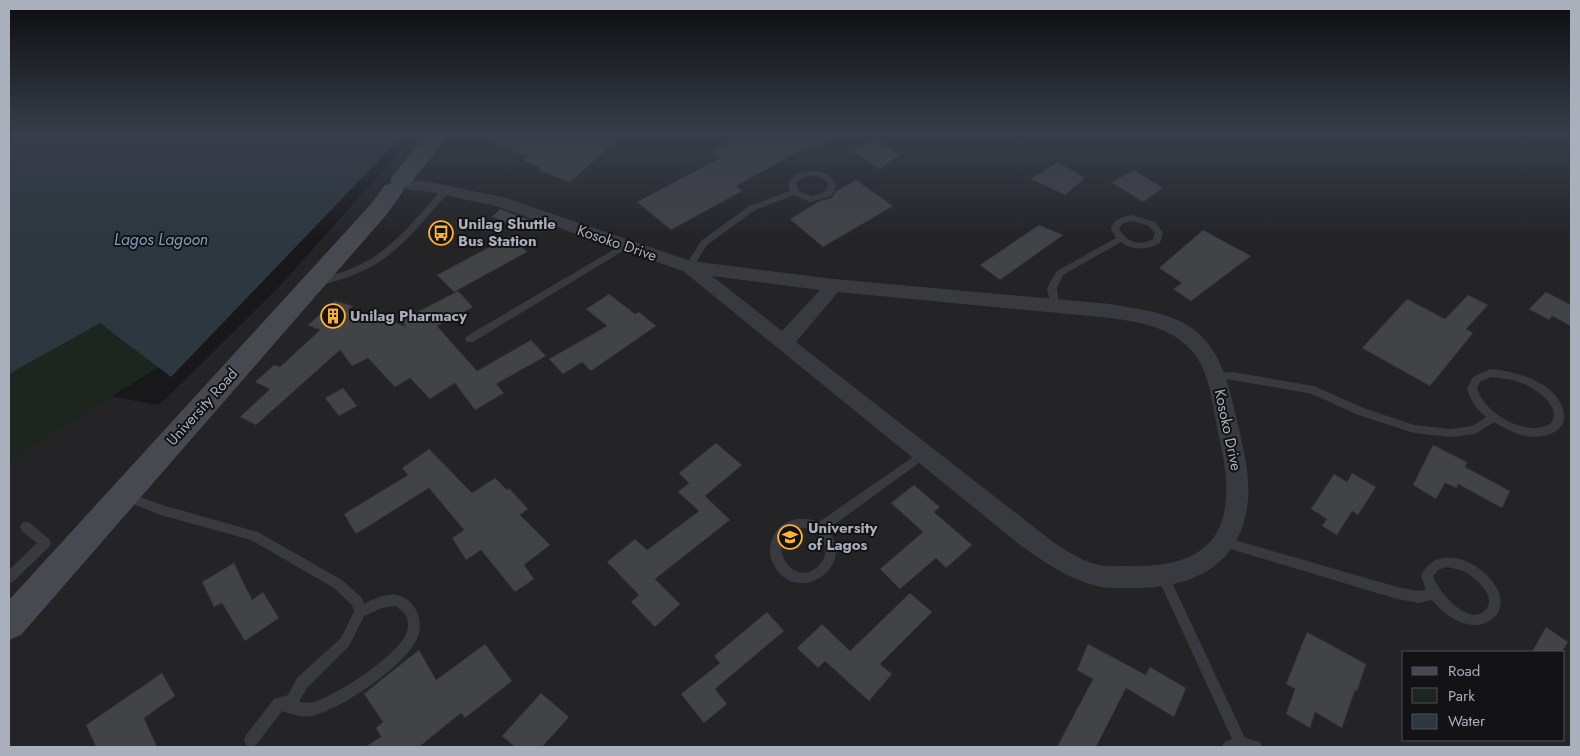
<svg xmlns="http://www.w3.org/2000/svg" width="1580" height="756" font-family="Jost,sans-serif">
  <rect width="100%" height="100%" fill="#18181a"/>
  <!-- built -->
  <path fill="#242427" fill-rule="evenodd" d="M415 135H1571V747H9V421L76 390 159 405 276 290ZM1404 652H1564V740H1404Z"/>
  <!-- green -->
  <polygon fill="#1d261e" points="9,135 187,349 9,461"/>
  <!-- water -->
  <polygon fill="#2c373f" points="9,135 403,135 171,377 100,323 9,374"/>
  <!-- building -->
  <g fill="#424347" stroke="#323236">
    <polygon points="476,135 623,135 570,182 538,170 541,168 523,161 528,156"/>
    <polygon points="742,135 840,135 806,151 803,149 736,186 742,191 671,230 637,202 720,158 711,152"/>
    <polygon points="876,139 900,155 879,169 853,151"/>
    <polygon points="1058,162 1085,178 1065,195 1031,179"/>
    <polygon points="1134,170 1163,188 1143,202 1111,182"/>
    <polygon points="856,180 893,206 823,247 790,219 820,201 832,198 835,192"/>
    <polygon points="500,209 530,220 519,228 492,217"/>
    <polygon points="1039,225 1063,235 1000,280 980,265"/>
    <polygon points="1203,230 1251,256 1191,301 1173,289 1182,283 1159,268"/>
    <polygon points="510,236 527,252 454,292 437,275"/>
    <polygon points="458,291 473,307 437,326 477,371 531,340 546,356 496,384 504,393 475,410 455,383 430,399 410,378 395,387 368,358 352,366 340,350 256,425 240,417 270,389 255,382 274,365 280,367 320,330 308,325 335,301 353,306 348,310 382,323 388,319 406,327 402,320"/>
    <polygon points="1546,292 1571,305 1571,326 1552,316 1549,320 1529,309"/>
    <polygon points="609,294 635,314 639,312 656,326 591,371 582,362 563,374 549,359 607,326 586,309"/>
    <polygon points="1468,295 1488,305 1466,329 1473,333 1430,386 1362,348 1407,299 1445,319"/>
    <polygon points="343,388 357,406 339,416 325,398"/>
    <polygon points="716,443 742,465 705,496 730,520 655,579 680,604 655,627 631,602 639,595 607,562 635,539 647,550 699,511 678,492 689,483 679,473"/>
    <polygon points="1433,445 1467,462 1465,467 1510,491 1502,508 1458,484 1457,488 1445,483 1436,499 1413,485"/>
    <polygon points="429,449 472,493 495,478 507,490 509,488 528,509 520,515 550,545 524,565 534,579 515,592 481,550 466,560 452,538 464,530 429,488 356,534 344,514 408,475 402,468"/>
    <polygon points="1352,473 1376,487 1358,515 1352,511 1337,535 1322,526 1327,519 1311,509 1334,474 1347,482"/>
    <polygon points="914,485 940,507 934,512 972,545 946,568 936,558 900,589 880,569 923,532 891,503"/>
    <polygon points="234,563 252,600 263,592 279,618 245,641 222,603 214,607 202,582"/>
    <polygon points="910,593 932,612 880,664 892,674 869,701 825,661 818,668 797,648 822,624 850,651"/>
    <polygon points="767,612 784,631 715,689 727,704 704,723 681,694 720,663 714,656"/>
    <polygon points="1546,627 1568,642 1562,652 1532,652"/>
    <polygon points="1307,632 1366,664 1357,691 1355,690 1342,728 1315,712 1310,728 1286,714 1295,689 1286,684"/>
    <polygon points="485,644 512,681 465,718 461,713 419,747 365,747 381,737 376,728 383,722 364,694 381,680 419,650 436,680"/>
    <polygon points="1088,644 1146,675 1150,667 1186,688 1174,717 1126,688 1096,747 1057,747 1093,679 1077,670"/>
    <polygon points="162,673 175,696 144,718 157,747 96,747 86,725"/>
    <polygon points="541,693 569,717 542,747 515,747 502,736"/>
  </g>
  <g fill="none" stroke-linecap="round" stroke-linejoin="round">
    <!-- lane -->
    <g fill="#383a3f" fill-rule="evenodd">
      <path d="M812 171C823 172 832 174 836 186L831 196 810 202 794 195 755 210 707 245 692 269H686L685 267 701 241 749 206 790 191 788 183 796 174ZM812 175C819 176 826 178 828 186L825 192 811 196 798 191 796 183 802 178Z"/>
      <path d="M446 187 449 188V192C426 217 404 248 374 265 357 275 337 281 319 286L316 285 314 283 316 281C333 275 351 270 367 261 397 244 420 214 443 188Z"/>
      <path d="M1132 215 1155 222 1163 233 1160 243C1147 250 1133 251 1121 242L1063 275 1057 288 1059 306 1057 308H1051L1047 288 1057 271 1116 238 1111 229C1114 218 1122 217 1132 215ZM1132 221 1149 226 1155 233 1153 239C1140 247 1126 242 1119 229 1121 223 1126 222 1132 221Z"/>
      <polygon points="625,243 629,246 628,248 473,342 467,342 465,339 467,336"/>
      <path d="M1490 369C1516 371 1561 383 1564 415 1566 434 1540 439 1526 436 1515 434 1504 428 1494 422L1475 434 1450 437 1414 433 1358 415 1312 394 1233 380 1213 379 1212 376 1213 373 1233 372 1314 386 1366 409 1414 425 1450 429 1473 426 1486 417C1476 408 1470 401 1467 388L1473 377ZM1491 377C1500 378 1510 379 1519 382 1533 387 1563 405 1551 423 1528 439 1483 413 1477 388L1480 382Z"/>
      <path d="M923 450 927 451 928 454 927 457 828 529C858 570 794 606 774 565 770 558 769 551 771 543 777 520 799 514 819 522ZM800 528C818 527 833 547 821 563 794 596 759 535 800 528Z"/>
      <path d="M124 491 162 505 258 532 342 580 362 598 364 604C374 599 386 593 397 595 418 600 425 624 416 641 402 668 341 709 312 716 302 718 291 714 282 711L256 745 251 747 246 745 244 740 246 735 274 699 288 695 297 678 341 638 354 612 352 605 334 588 251 540 161 515 120 499 118 496 120 493ZM396 606 406 615C408 621 409 628 406 634 397 656 337 695 314 702 309 703 304 703 299 702L307 688 349 646 364 616 382 608Z"/>
      <polygon points="26,522 30,523 49,539 51,543 49,547 13,582 9,583 9,570 37,543 22,531 20,527 22,523"/>
      <path d="M1224 537 1397 587 1419 591 1426 590 1421 576C1442 529 1518 583 1497 614 1493 620 1485 624 1478 625 1459 626 1443 613 1432 600L1419 603 1397 599 1224 547 1220 546 1218 542 1220 538ZM1446 567C1452 568 1459 569 1465 572 1474 577 1496 595 1487 608 1471 630 1438 592 1433 576L1438 570Z"/>
      <polygon points="1163,571 1167,572 1245,738 1260,742 1262,747 1222,747 1224,742 1232,739 1157,576 1159,572"/>
    </g>
    <!-- street -->
    <path fill="#383a3f" fill-rule="evenodd" d="M401 179 430 182 506 198 691 261 834 279 1110 304C1138 309 1170 312 1193 329 1221 350 1228 383 1236 416 1243 447 1253 481 1246 513 1235 571 1184 589 1131 588 1119 588 1108 589 1097 586 1068 579 1043 561 1020 545L683 271 496 206 430 192 395 188 393 184 395 180ZM712 276 820 290 782 331ZM838 292 1110 318C1138 322 1166 326 1187 346 1208 365 1211 395 1216 422 1223 455 1233 493 1220 526 1205 563 1160 567 1125 566 1116 566 1105 567 1095 564 1080 560 1065 550 1052 541L796 342Z"/>
    <!-- secondary -->
    <polygon fill="#464950" fill-rule="evenodd" points="427,135 449,135 409,185 402,187 404,190 387,214 21,635 9,640 9,600 371,204 385,185 392,183 390,180 393,175"/>
  </g>
  <!-- sky -->
  <linearGradient id="sky" x2="0" y2="1"><stop stop-color="#0d0d0e"/><stop offset="0.56" stop-color="#373d49"/><stop offset="1" stop-color="#373d49" stop-opacity="0"/></linearGradient>
  <rect width="1580" height="240" fill="url(#sky)"/>
  <!-- icons -->
  <defs>
    <g id="bus-ring" transform="scale(1.25)"><circle r="9.5" fill="#131315" stroke="#ffb22b" stroke-width="1.5"/><path d="M-5-6H5V4H4V6H2V4H-2V6H-4V4H-5ZM-3.5-4V0h7V-4ZM-3.5 1.2v1.5H-2V1.2ZM2 1.2v1.5H3.5V1.2Z" fill="#ffb22b"/></g>
    <g id="building-ring" transform="scale(1.25)"><circle r="9.5" fill="#131315" stroke="#ffb22b" stroke-width="1.5"/><path d="M-4-6H4V6H1V3H-1V6H-4ZM-2.5-4.3h1.7v1.8h-1.7ZM.8-4.3h1.7v1.8H.8ZM-2.5-1h1.7V.8h-1.7ZM.8-1h1.7V.8H.8Z" fill="#ffb22b"/></g>
    <g id="university-ring" transform="scale(1.25)"><circle r="9.5" fill="#131315" stroke="#ffb22b" stroke-width="1.5"/><path d="M0-5L7-2L0 1L-7-2ZM-4 1L0 2.5L4 1V4Q0 6-4 4Z" fill="#ffb22b"/></g>
  </defs>
  <g fill-rule="evenodd">
    <use href="#bus-ring" x="441" y="233"/>
    <use href="#building-ring" x="333" y="316"/>
    <use href="#university-ring" x="790" y="537"/>
  </g>
  <g text-anchor="middle" dominant-baseline="central" stroke-width="4" stroke-linejoin="round" paint-order="stroke">
    <!-- poi labels -->
    <g font-size="15" font-weight="bold" fill="#a9afbb" stroke="#131315" text-anchor="start">
      <text x="458" y="224">Unilag Shuttle<tspan x="458" dy="17">Bus Station</tspan></text>
      <text x="350" y="316">Unilag Pharmacy</text>
      <text x="808" y="528">University<tspan x="808" dy="17">of Lagos</tspan></text>
    </g>
    <!-- street labels -->
    <g font-size="15" fill="#a9afbb" stroke="#131315">
      <text transform="translate(617 243) rotate(19)">Kosoko Drive</text>
      <text transform="translate(202 407) rotate(-48)">University Road</text>
      <text transform="translate(1228 430) rotate(78)">Kosoko Drive</text>
    </g>
    <!-- water labels -->
    <g font-size="16" font-style="italic" fill="#7e9eb8" stroke="#131315">
      <text x="161" y="239">Lagos Lagoon</text>
    </g>
  </g>
  <!-- border -->
  <rect width="1580" height="756" fill="none" stroke="#a9afbb" stroke-width="20"/>
  <!-- legend -->
  <rect x="1402" y="651" width="162" height="90" fill="#131315" stroke="#4f5157"/>
  <rect x="1412" y="667" width="25" height="8" fill="#464950" stroke="#4f5157"/>
  <text x="1448" y="676" font-size="15" fill="#a9afbb">Road</text>
  <rect x="1412" y="688" width="25" height="15" fill="#1d261e" stroke="#4f5157"/>
  <text x="1448" y="701" font-size="15" fill="#a9afbb">Park</text>
  <rect x="1412" y="714" width="25" height="15" fill="#2c373f" stroke="#4f5157"/>
  <text x="1448" y="726" font-size="15" fill="#a9afbb">Water</text>
</svg>
